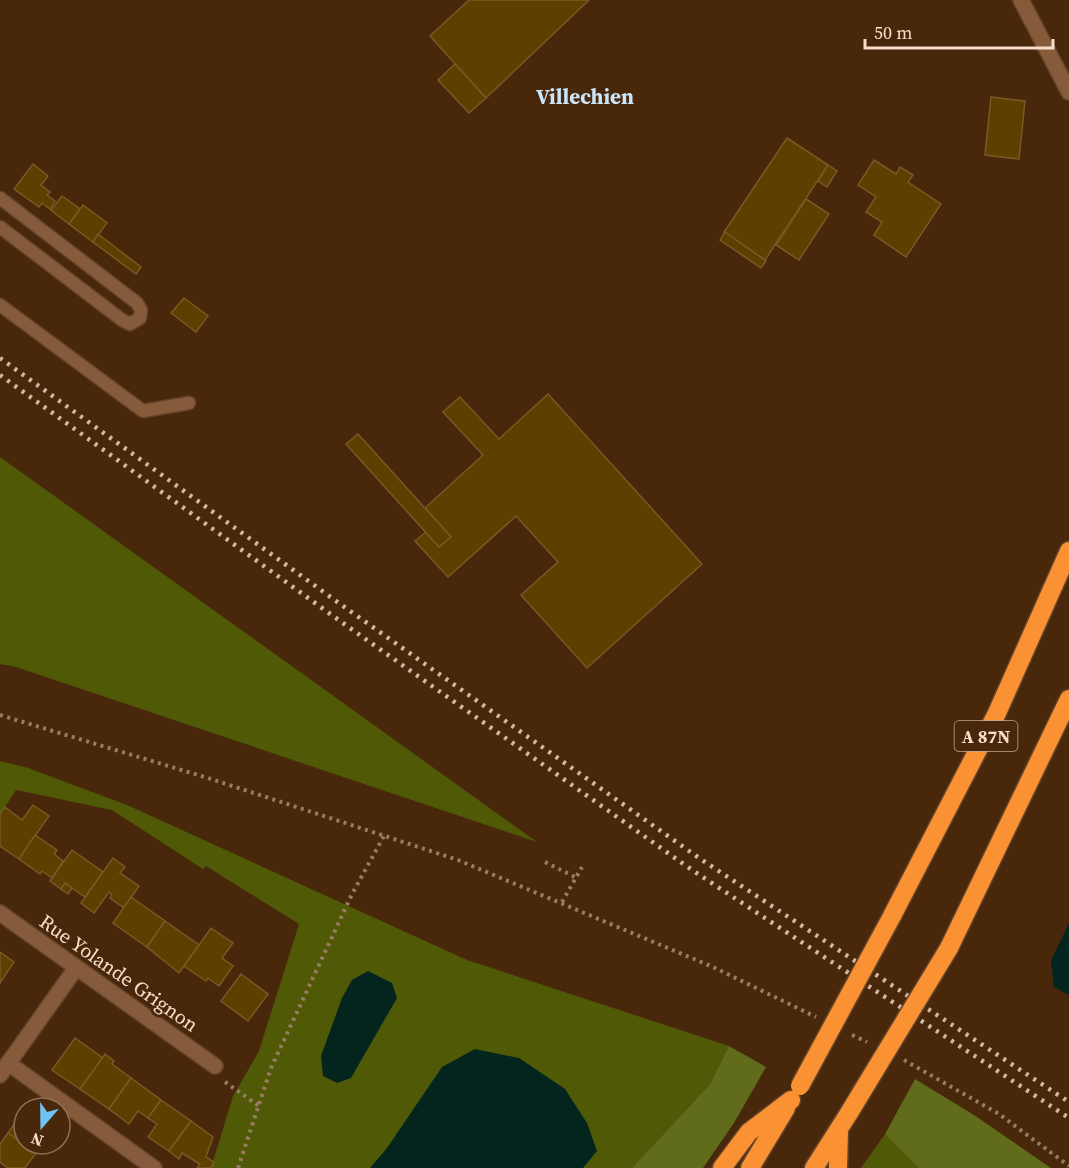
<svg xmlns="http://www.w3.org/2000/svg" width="1069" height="1168" font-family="'Source Serif 4',serif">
  <rect width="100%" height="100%" fill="#48270b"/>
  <!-- green -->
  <g fill="#505a06">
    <polygon points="0,457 537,842 16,667 0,664"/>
    <polygon points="0,761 28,768 127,805 467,960 729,1046 710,1084 632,1168 211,1168 233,1096 259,1051 299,924 206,866 203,869 112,810 16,790 0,814"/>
    <polygon points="885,1134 920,1168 861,1168"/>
  </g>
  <!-- forest -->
  <g fill="#606b1c">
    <polygon points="729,1046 766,1067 734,1123 703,1168 632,1168 710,1084"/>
    <polygon points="915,1079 974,1115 1051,1168 919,1168 885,1134"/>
  </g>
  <!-- water -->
  <g fill="#03251e">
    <polygon points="1069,923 1069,995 1054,987 1051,961"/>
    <polygon points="368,971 392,983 397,998 351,1078 337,1083 323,1076 321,1056 342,998 352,980"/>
    <polygon points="475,1049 519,1058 565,1089 587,1123 597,1151 583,1168 370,1168 387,1148 442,1067"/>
  </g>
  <!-- building -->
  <g fill="#5e3f00" stroke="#795a26" stroke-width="1.5">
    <polygon points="469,0 589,0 486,98 430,36"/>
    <polygon points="455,64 486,98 469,113 438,80"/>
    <polygon points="991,97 1025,101 1019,159 985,155"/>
    <polygon points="787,138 828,165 765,260 724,232"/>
    <polygon points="874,160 896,174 900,167 913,175 908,182 941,204 906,257 874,235 882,222 866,212 876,197 858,185"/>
    <polygon points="33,164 48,176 41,185 50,192 47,195 55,201 50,209 42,203 39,207 14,189"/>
    <polygon points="828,165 837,171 827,187 818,181"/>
    <polygon points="62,196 80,209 69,224 51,210"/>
    <polygon points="806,199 829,214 799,260 776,245"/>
    <polygon points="83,205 107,223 93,242 69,224"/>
    <polygon points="725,232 766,261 761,268 720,240"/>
    <polygon points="98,234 141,267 136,274 93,242"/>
    <polygon points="184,298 208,316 196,332 171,313"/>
    <polygon points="548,394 702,564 587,668 521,595 558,562 516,516 448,577 415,541 426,532 439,547 451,537 425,508 483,455 443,412 460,397 499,439"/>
    <polygon points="358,434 451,537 439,547 346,444"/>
    <polygon points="33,805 49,816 19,859 0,846 0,814 5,807 22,820"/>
    <polygon points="35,835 57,850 54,854 63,861 52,878 42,871 40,874 19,859"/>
    <polygon points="72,850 103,872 85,897 65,883 61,889 50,881"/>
    <polygon points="113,858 125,867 120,873 139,886 124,908 110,898 112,894 109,892 94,913 81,903"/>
    <polygon points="65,883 72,888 68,894 61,889"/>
    <polygon points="131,897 165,921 147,947 113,923"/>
    <polygon points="165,921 199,945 179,973 147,947"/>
    <polygon points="211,928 233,943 222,958 233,966 219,986 208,978 206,981 184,966"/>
    <polygon points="0,952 14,962 0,983"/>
    <polygon points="241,974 268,994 248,1021 221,1001"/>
    <polygon points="75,1038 103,1058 80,1089 52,1070"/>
    <polygon points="105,1054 114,1061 112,1064 131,1078 109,1109 80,1089"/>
    <polygon points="131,1078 161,1100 148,1118 138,1111 129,1124 109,1109"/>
    <polygon points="161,1100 191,1121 169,1151 148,1137 157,1124 148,1118"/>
    <polygon points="24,1110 24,1144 42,1144 36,1153 8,1133"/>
    <polygon points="191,1121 213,1137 206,1157 214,1162 211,1168 197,1168 200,1164 182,1153 179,1159 169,1151"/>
    <polygon points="8,1133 36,1153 25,1168 8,1168 0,1162 0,1144"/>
  </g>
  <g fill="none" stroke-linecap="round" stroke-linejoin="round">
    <!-- service casing -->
    <g stroke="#644429" stroke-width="15">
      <g id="service">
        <polyline points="0,198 137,303 141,310 140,318 130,324 122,320 0,227"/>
        <polyline points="0,305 143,411 189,403"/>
      </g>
    </g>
    <!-- minor casing -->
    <g stroke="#644429" stroke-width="18">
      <g id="minor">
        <polyline points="1021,0 1069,92"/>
        <polyline points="0,913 215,1066"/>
        <polyline points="8,1063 154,1168"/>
        <polyline points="0,1075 76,968"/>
      </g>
    </g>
    <!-- motorway casing -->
    <g stroke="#644429" stroke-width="21">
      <g id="motorway">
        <polyline points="892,916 997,713 1069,551"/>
        <polyline points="949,948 1069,699"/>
        <polyline points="722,1168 749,1132 791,1100"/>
        <polyline points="750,1168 786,1108"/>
        <polyline points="814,1168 849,1113"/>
        <polyline points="838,1168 839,1131"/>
      </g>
    </g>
    <!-- path -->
    <g stroke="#9a7c64" stroke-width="4" stroke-dasharray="3 4.5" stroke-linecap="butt">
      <polyline points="0,715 208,778 458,860 713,967 816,1017"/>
      <polyline points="545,862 575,877"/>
      <polyline points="562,902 582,867"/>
      <polyline points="852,1035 867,1042"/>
      <polyline points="904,1060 999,1114 1069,1166"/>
      <polyline points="225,1082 259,1106"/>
      <polyline points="238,1168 271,1068 352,894 384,836"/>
    </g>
    <!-- service -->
    <use href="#service" stroke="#865b3b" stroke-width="12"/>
    <!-- minor -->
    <use href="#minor" stroke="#865b3b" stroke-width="15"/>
    <!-- motorway -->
    <use href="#motorway" stroke="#fa9132" stroke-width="18"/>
    <!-- rail -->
    <g stroke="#d4b7a2" stroke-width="4.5" stroke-dasharray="3 6" stroke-linecap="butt">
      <polyline points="0,358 343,606 699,858 1069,1102"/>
      <polyline points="0,375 333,616 692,870 1069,1118"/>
    </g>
    <!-- motorway-bridge casing -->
    <g stroke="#644429" stroke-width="21" stroke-linecap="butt">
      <g id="motorway-bridge">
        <polyline points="800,1086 892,916"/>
        <polyline points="849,1113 949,948"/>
      </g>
    </g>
    <!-- motorway-bridge -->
    <use href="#motorway-bridge" stroke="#fa9132" stroke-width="18"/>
  </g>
  <g text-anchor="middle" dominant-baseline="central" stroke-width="6" stroke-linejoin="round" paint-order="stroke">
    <!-- shield labels -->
    <rect fill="#48270b" stroke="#c3a690" stroke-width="1.5" x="954.5" y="721" width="63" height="30" rx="4.5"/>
    <g font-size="18" font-weight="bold" fill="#f8ddc9">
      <text x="986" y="736">A 87N</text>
    </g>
    <!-- street labels -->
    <g font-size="20" fill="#f8ddc9" stroke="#48270b">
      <text transform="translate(119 973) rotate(35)">Rue Yolande Grignon</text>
    </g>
    <!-- neighbourhood labels -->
    <g font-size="21" font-weight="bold" fill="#cae6fa" stroke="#48270b">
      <text x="585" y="96">Villechien</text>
    </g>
  </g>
  <!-- north arrow -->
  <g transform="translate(42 1126) rotate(200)"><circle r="28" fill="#48270b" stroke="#8e7057" stroke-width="1.5"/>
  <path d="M0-4.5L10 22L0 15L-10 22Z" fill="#70c2f4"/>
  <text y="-9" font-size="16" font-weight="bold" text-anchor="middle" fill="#f8ddc9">N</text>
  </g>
  <!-- scale -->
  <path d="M865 39v9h188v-9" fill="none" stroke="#f8ddc9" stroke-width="3"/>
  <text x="874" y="39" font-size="18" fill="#f8ddc9" stroke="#48270b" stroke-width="4.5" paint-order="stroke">50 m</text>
</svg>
